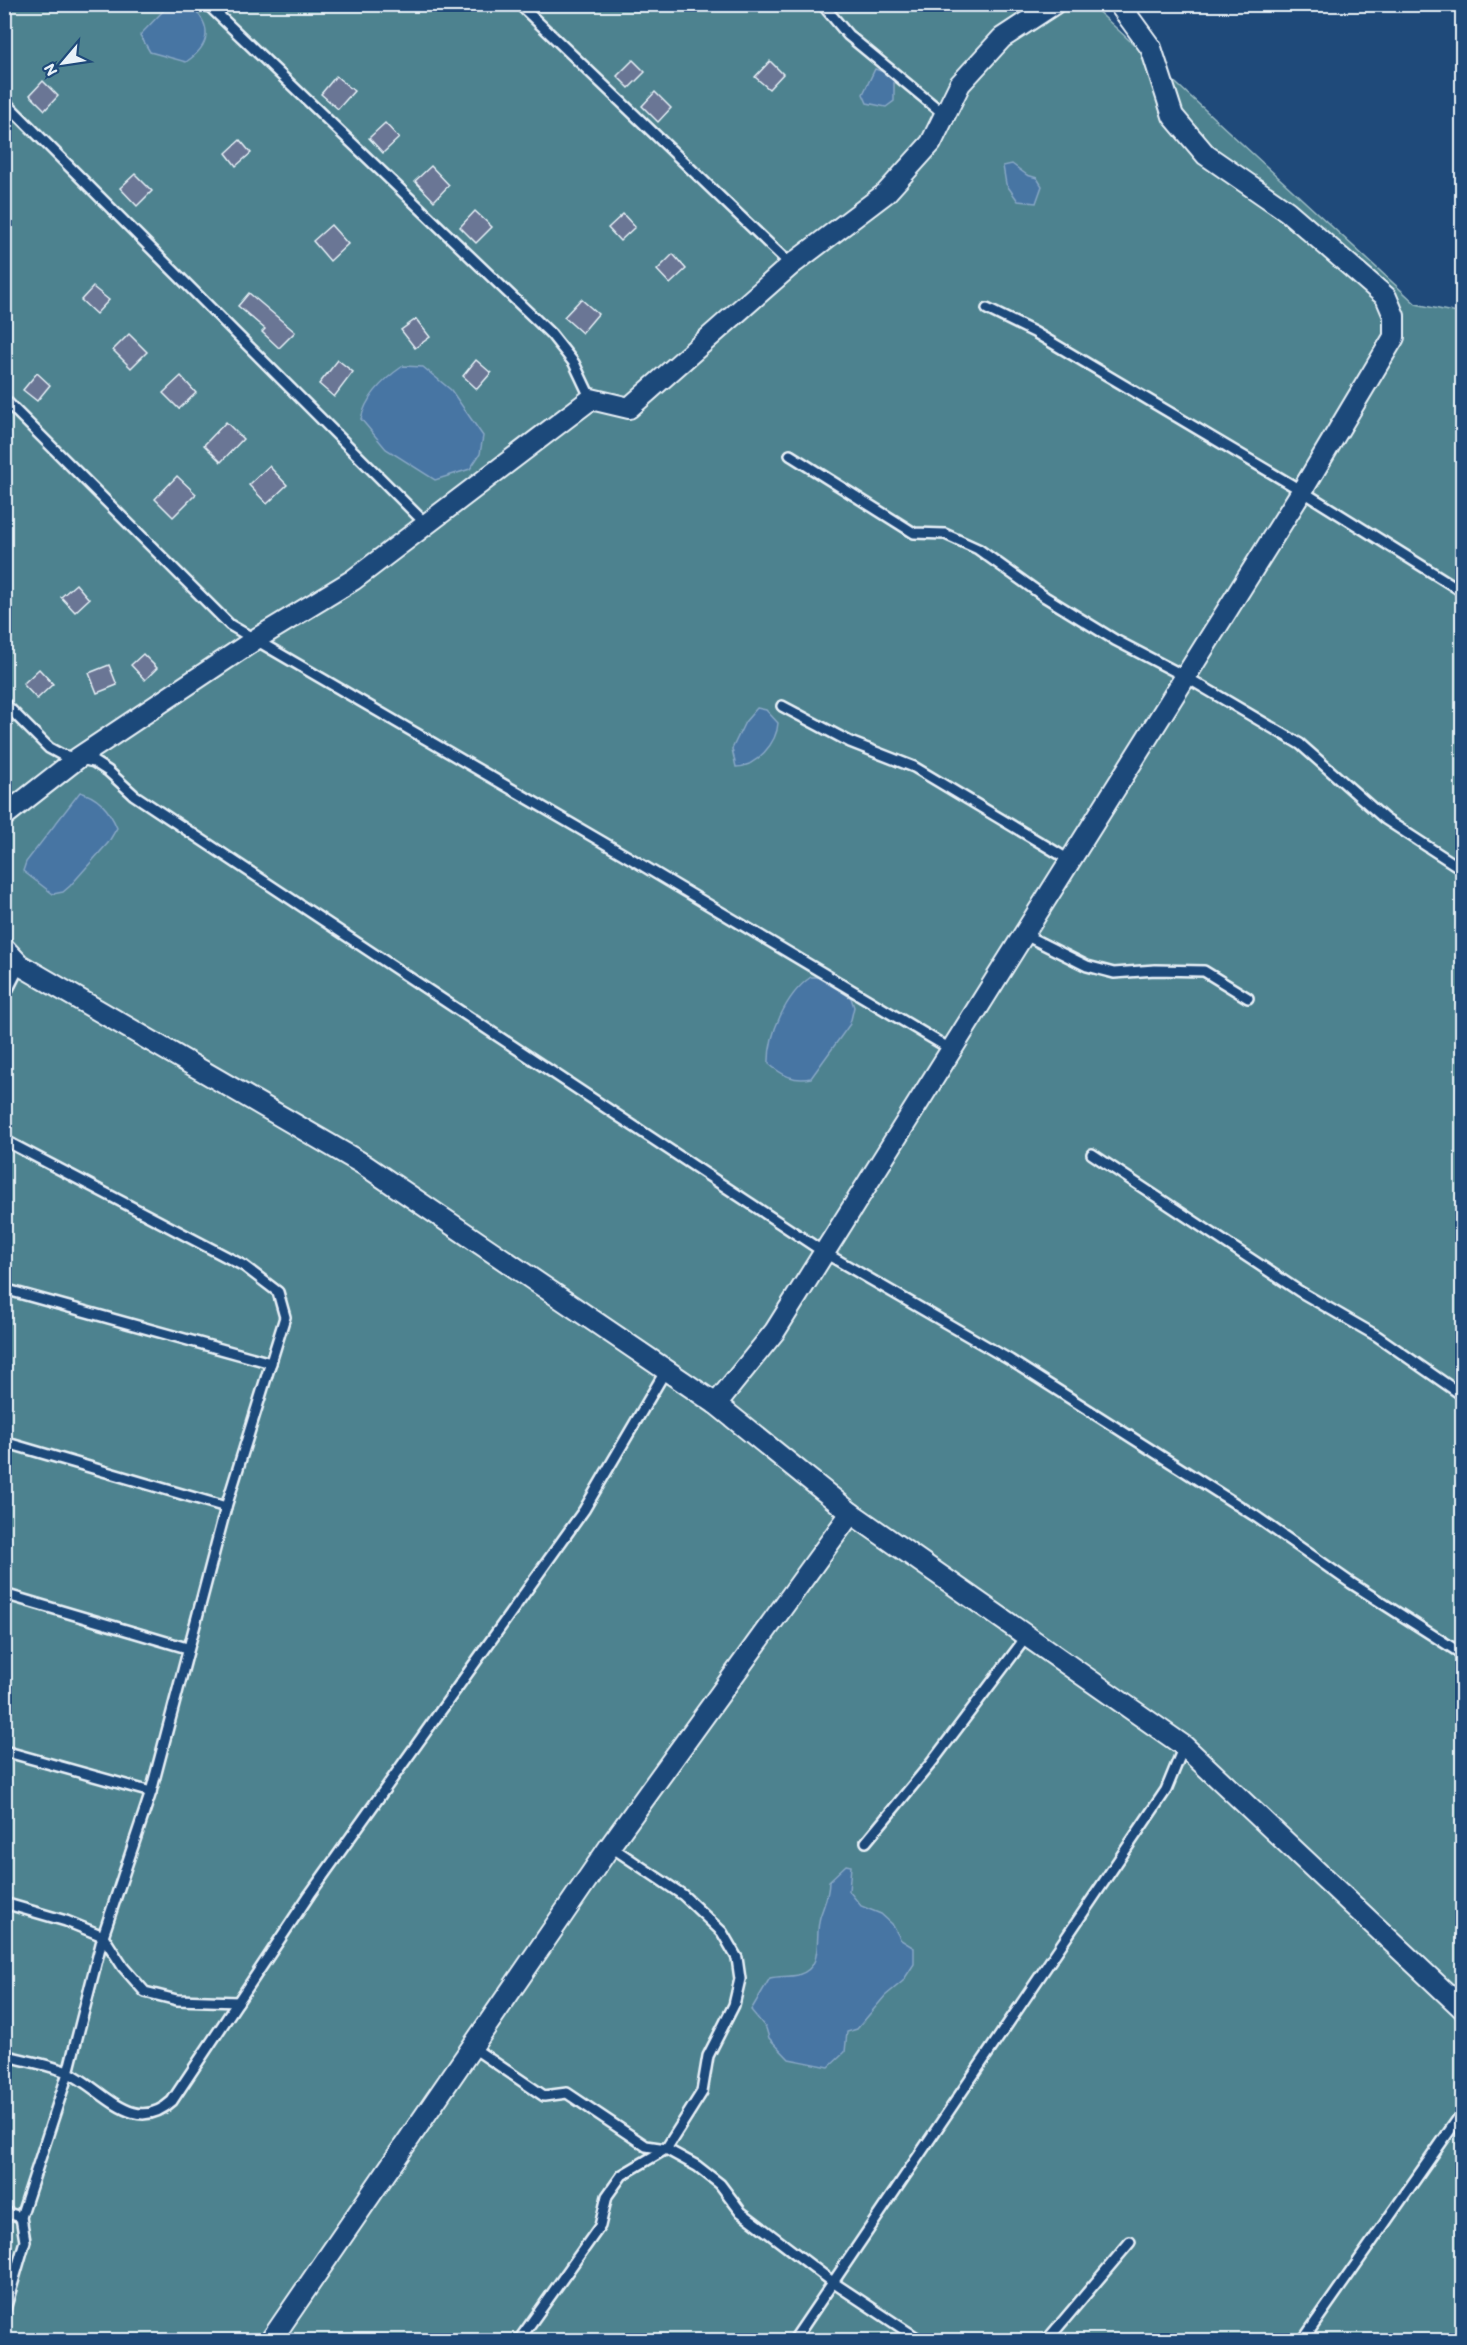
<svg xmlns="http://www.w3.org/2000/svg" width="1467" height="2345" font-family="Itim,sans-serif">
  <rect width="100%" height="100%" fill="#1f4a7a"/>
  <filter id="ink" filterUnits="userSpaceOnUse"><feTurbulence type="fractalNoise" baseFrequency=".0167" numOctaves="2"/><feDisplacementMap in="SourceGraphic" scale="12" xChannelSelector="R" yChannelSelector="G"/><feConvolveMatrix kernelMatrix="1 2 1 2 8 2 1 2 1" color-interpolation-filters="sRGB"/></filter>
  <g filter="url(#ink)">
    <!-- green -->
    <polygon fill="#4d828f" stroke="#9abac4" stroke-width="1.5" points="5,5 1091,5 1416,304 1462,314 1462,2340 5,2340"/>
    <!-- water -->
    <g fill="#4775a3" stroke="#87a7c5" stroke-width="1.5">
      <path d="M181 4 190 5C213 26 211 45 186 62L150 52 140 35 167 7Z"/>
      <polygon points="875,69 890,74 894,82 894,101 886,107 867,103 863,94"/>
      <polygon points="1012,164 1027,175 1037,178 1042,186 1036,203 1018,201 1006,184 1003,166"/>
      <path d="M403 366 423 367 451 390 483 436 480 454 470 469 435 480 386 449 361 419C366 396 384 379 403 366Z"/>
      <path d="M757 708 766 710 778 723C777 743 756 767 736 767L732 749 745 722Z"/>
      <path d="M80 792C99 797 110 811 117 828L108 843 70 886 63 892 53 894 23 871 26 862Z"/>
      <path d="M811 977H820L851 998 854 1007 850 1024 811 1078C794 1082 782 1075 769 1064 768 1035 786 994 811 977Z"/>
      <path d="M846 1865 851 1866 849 1891 861 1906 881 1914 892 1924 901 1940 914 1948V1964L903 1981 885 1996 857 2029 847 2032 845 2052 829 2067 789 2059 769 2038 766 2028 751 2010 770 1978C779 1976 789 1977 798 1975 825 1968 814 1937 820 1917 824 1904 829 1896 829 1881Z"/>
    </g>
    <!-- building -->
    <g fill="#6b7695" stroke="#e8f1f8" stroke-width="1.5">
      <polygon points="633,60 645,72 629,88 617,76"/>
      <polygon points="770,61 783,74 769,89 755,77"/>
      <polygon points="336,76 354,91 338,109 321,94"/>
      <polygon points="43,81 58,96 45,110 30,95"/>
      <polygon points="655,92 671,108 658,122 642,106"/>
      <polygon points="385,123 399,138 383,153 369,138"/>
      <polygon points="240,140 251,153 236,166 226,153"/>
      <polygon points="431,166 449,185 434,201 415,181"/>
      <polygon points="135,174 152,191 137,206 120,188"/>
      <polygon points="475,211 492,227 476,243 460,227"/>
      <polygon points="623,214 635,227 620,241 608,228"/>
      <polygon points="331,225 348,244 330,261 313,241"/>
      <polygon points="673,254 686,269 670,284 657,270"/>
      <polygon points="93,287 109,300 96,314 81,300"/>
      <polygon points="249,293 295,332 279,348 262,332 265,329 238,306"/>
      <polygon points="581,299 598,314 582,333 564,317"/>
      <polygon points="416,319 430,337 415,348 401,330"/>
      <polygon points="129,334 147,352 131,368 113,350"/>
      <polygon points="338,360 353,372 334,397 319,384"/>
      <polygon points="476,360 491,373 477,389 463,376"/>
      <polygon points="37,373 50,385 37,401 23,390"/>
      <polygon points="181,376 196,393 179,409 163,393"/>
      <polygon points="226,422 243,439 221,462 204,445"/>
      <polygon points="269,466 287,485 267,504 249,485"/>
      <polygon points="177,476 196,494 173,517 155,499"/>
      <polygon points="76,584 89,599 75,612 61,597"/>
      <polygon points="143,654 157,668 145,680 131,665"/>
      <polygon points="109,665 117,685 97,693 89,673"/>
      <polygon points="39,669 53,684 37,699 23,684"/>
    </g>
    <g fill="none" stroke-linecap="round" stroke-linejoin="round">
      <!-- lane casing -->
      <g stroke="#e8f1f8" stroke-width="14">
        <g id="lane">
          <polyline points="207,4 551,334 574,363 591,399"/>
          <polyline points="519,4 791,265"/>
          <polyline points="822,4 848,35 945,115"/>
          <polyline points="4,101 427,525"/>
          <polyline points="987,309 1034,332 1302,491 1462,591"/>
          <polyline points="4,399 230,625 630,858 952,1050"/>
          <polyline points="790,455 914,533 945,534 978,549 1045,597 1115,640 1186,677 1300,744 1385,819 1462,869"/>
          <polyline points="4,703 49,748 62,755 94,762 108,771 134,795 825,1253 1010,1360 1255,1516 1351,1583 1462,1654"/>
          <polyline points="782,706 850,742 914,767 1071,861"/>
          <polyline points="1025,935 1087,966 1114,973 1155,970 1204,971 1248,998"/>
          <polyline points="4,997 20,965"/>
          <polyline points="4,1140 244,1266 278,1292 285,1317 226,1507 151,1792 103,1936 68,2073 21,2217 25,2241 4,2313"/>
          <polyline points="1092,1154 1299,1291 1377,1336 1462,1395"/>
          <polyline points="4,1289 271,1363"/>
          <polyline points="4,1442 226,1507"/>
          <polyline points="4,1594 187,1648"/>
          <polyline points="4,1751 151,1792"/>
          <polyline points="866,1842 932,1762 1027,1636"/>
          <polyline points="4,1903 66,1921 103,1936 123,1967 145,1992 177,2000 238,2002"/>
          <polyline points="472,2047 544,2096 567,2093 646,2146 666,2149 697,2166 720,2184 741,2212 834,2283 920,2340"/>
          <path d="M4 2055C25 2061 48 2064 67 2072 103 2088 133 2137 172 2101L310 1894 584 1510 666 1370"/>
          <polyline points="4,2212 21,2217"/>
          <polyline points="519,2340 600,2226 607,2196 622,2175 666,2149 702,2092 708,2056 734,2005 740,1979 737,1958 722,1932 683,1895 610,1846"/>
          <polyline points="794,2340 1166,1790 1184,1746"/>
          <polyline points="1047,2340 1130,2242"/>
          <polyline points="1303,2340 1462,2113"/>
        </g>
      </g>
      <!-- street casing -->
      <g stroke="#e8f1f8" stroke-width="24">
        <g id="street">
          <polyline points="4,816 78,758 256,639 353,580 591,399 629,408 791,265 886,193 931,143 960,84 1002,38 1054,4"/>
          <polyline points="4,948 20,965 363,1164 716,1404 851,1513 1184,1746 1462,2008"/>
          <polyline points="716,1404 775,1331 1302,491 1394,337 1394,316 1386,297 1287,211 1206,155 1173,116 1151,48 1119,4"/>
          <polyline points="271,2340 610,1846 851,1513"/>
        </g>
      </g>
      <!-- lane -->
      <use href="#lane" stroke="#1f4a7a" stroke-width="9"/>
      <!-- street -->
      <use href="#street" stroke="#1f4a7a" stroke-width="20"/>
    </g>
  </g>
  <!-- margin -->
  <rect width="1467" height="2345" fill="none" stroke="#1f4a7a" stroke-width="24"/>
  <rect x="12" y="12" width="1443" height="2321" fill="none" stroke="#e8f1f8" stroke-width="2" filter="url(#ink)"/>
  <!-- north arrow -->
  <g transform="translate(63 63) rotate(241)" stroke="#1f4a7a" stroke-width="4.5" paint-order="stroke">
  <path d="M0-4.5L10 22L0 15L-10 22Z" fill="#e8f1f8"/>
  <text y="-9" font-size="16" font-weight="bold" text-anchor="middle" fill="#e8f1f8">N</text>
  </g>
</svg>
